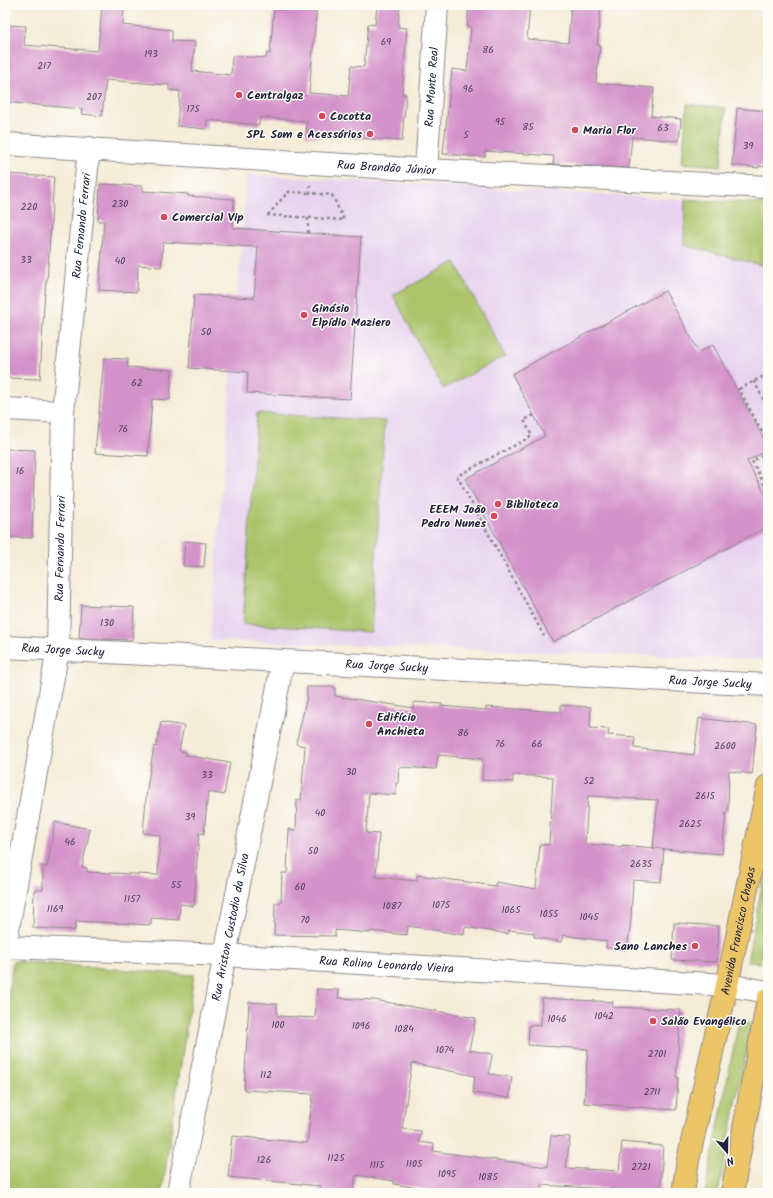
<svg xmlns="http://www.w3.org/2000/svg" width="773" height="1198" font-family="Kalam,sans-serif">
  <rect width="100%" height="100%" fill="#fdfcf7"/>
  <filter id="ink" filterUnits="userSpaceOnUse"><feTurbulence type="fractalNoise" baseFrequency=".025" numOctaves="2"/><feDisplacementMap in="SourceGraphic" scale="8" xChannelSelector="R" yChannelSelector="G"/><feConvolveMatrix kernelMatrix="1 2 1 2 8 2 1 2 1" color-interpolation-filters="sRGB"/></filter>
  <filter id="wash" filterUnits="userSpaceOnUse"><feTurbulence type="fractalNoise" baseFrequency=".012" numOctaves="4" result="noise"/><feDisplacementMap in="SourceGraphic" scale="16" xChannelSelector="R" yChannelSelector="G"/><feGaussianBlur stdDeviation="0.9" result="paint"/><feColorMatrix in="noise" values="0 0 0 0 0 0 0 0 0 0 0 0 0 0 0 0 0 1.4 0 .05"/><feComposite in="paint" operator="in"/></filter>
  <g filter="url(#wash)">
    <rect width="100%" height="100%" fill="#f4ecd7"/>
    <!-- built -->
    <polygon fill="#e7d2ef" points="247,175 768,204 768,660 210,640"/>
    <!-- green -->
    <g fill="#abc369" stroke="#667252">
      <polygon points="687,104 726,108 721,166 682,163"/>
      <polygon points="685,199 768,204 768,267 684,245"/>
      <polygon points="455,262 505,356 443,389 393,295"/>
      <polygon points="257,413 385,421 371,632 243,624"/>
      <polygon points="768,855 768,922 760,963 747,961"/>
      <polygon points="13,961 194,975 162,1193 5,1193 5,1020"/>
      <polygon points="739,1020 752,1023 718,1193 705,1193"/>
    </g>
    <g id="blocks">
      <!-- building -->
      <g fill="#d492ca" fill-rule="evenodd">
        <polygon points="286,5 317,5 309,93 348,96 351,66 364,67 368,24 375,25 377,5 400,5 398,27 407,28 402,94 406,94 402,141 334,136 334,138 306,136 307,121 260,117 259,125 207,120 206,129 177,126 180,91 169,90 169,85 106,80 102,116 81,114 82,109 5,102 5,25 26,26 24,45 98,51 102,6 124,8 123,25 172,30 172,41 195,42 192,71 231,75 232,56 266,58 267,53 270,54 274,9 285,10"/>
        <polygon points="469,5 530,5 527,39 568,43 571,5 601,5 597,45 600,45 596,83 654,88 651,116 681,119 679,141 632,137 629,168 553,164 554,156 485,151 485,157 443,154 452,69 467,71 471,27 467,26"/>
        <polygon points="737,108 768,111 768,167 759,166 759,168 732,165"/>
        <polygon points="6,174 54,177 47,281 46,281 44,304 40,379 5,378 5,287 9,229 5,229"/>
        <polygon points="100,184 143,186 143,191 188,194 188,196 234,199 233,228 361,237 350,399 247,393 248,372 189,368 194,295 254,298 258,247 163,242 161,267 138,265 137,292 99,290 104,221 98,221"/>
        <polygon points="665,291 699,352 713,345 768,447 768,450 747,461 768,499 768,526 553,642 465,479 545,436 512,374"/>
        <polygon points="104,358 128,359 127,367 172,370 170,400 152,399 148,456 95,453"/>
        <polygon points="5,449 35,450 32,538 5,537"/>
        <polygon points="185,541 206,543 204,567 183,566"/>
        <polygon points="81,605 134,607 132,640 79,638"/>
        <path d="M307 687H335V696L414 708V702L442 704 441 706 486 710V707L561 712V705L591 707 590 728 609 729 608 735 635 737 634 748 694 755 699 718 757 725 752 774 729 771 728 812H726L722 854 653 848 658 800 588 796 585 844 622 847V845L664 849 661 882 633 880 631 920 627 950 606 948V941L563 935 561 942 534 937V933L509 930 508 934 465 927 464 935 408 926 407 935 370 931V933L335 930V936L274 935 275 903H281L282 873H287L289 829 296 830 297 800H301L305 746 296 744 307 697ZM438 755 483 759 482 780 513 782V775L553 777 549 845 540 844 536 889 496 882 495 886 417 875V881L376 877 379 834 366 833 369 793 396 795V783H398L399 767 436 769Z"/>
        <polygon points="161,722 184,726 179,751 186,752 185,755 230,763 224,795 208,792 204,834 199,833 194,906 180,904 179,920 151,918 151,925 76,921 75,930 33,928 34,890 43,890 43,866 47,867 55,822 90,829 82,867 87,868 87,872 158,875 160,835 143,833 147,788 154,746 156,747"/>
        <polygon points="674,923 719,926 717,962 672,960"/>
        <polygon points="317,989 339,990 338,998 374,1000 476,1018 469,1050 492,1054 489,1074 512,1077 509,1098 473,1093 475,1076 412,1063 402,1129 421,1131 419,1142 434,1144 433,1151 547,1167 551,1136 570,1137 566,1168 619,1171 622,1142 663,1146 660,1192 541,1185 540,1193 430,1193 430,1190 394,1184 394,1181 356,1175 353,1193 319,1193 320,1186 228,1177 232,1136 307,1143 313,1094 244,1090 249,1002 277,1004 277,1016 315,1018"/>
        <polygon points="542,998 613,1002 612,1007 681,1010 676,1077 678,1077 676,1110 584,1103 588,1049 528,1045 529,1025 541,1026"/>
      </g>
    </g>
  </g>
  <g filter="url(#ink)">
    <use href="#blocks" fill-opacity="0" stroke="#8b8789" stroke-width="1"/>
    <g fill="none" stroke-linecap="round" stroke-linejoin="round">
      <!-- minor casing -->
      <g stroke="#8b8789" stroke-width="24">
        <g id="minor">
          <path id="s1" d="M5 144 426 170 768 187"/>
          <path id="s2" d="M426 170 437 5"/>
          <polyline points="5,409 63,412"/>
          <path id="s3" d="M5 647 768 685"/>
          <path id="s4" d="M5 946 58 649 63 412 89 148"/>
          <path id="s5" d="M5 947 225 955 727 985 768 992"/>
          <path id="s6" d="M178 1193 283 661"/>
        </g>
      </g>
      <!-- major casing -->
      <g stroke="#8b8789" stroke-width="24">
        <g id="major">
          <path id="s7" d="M683 1193 688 1160 727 985 768 786"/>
          <polyline points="732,1193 768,999"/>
        </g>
      </g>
      <!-- path -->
      <g stroke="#8b8789" stroke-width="2.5" stroke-dasharray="3 3" stroke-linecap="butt">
        <polyline points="267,215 344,220 332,195 310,193 310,185"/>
        <polyline points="268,215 288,192 310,193"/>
        <polyline points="308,233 308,217"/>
        <polyline points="754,381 766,405 768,404"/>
        <polyline points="739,389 768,374"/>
        <polyline points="737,390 739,389 768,443"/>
        <polyline points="534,415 524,420 532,436 457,476 544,636"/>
        <polyline points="768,453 752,461 768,491"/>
      </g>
      <!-- minor -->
      <use href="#minor" stroke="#fff" stroke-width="22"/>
      <!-- major -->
      <use href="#major" stroke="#ecc569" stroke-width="22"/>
    </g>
  </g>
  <!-- markers -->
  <g fill="#d1495b" stroke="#fdfcf7" stroke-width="1.5">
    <circle cx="239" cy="95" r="4"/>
    <circle cx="322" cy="116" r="4"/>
    <circle cx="575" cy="130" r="4"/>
    <circle cx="370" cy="134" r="4"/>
    <circle cx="164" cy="217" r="4"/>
    <circle cx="304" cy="315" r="4"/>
    <circle cx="498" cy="504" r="4"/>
    <circle cx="494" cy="516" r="4"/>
    <circle cx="369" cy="724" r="4"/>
    <circle cx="695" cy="946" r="4"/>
    <circle cx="653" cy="1021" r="4"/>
  </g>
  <g text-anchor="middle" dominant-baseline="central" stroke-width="3" stroke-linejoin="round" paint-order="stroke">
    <!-- number labels -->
    <g font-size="10" fill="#4e3e5f">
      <text x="386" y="42">69</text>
      <text x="488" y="50">86</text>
      <text x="151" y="54">193</text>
      <text x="44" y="66">217</text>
      <text x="468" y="89">96</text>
      <text x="94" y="97">207</text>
      <text x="193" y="109">175</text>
      <text x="500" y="122">95</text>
      <text x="528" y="127">85</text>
      <text x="663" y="128">63</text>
      <text x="466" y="135">5</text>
      <text x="748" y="146">39</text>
      <text x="120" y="204">230</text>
      <text x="29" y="207">220</text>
      <text x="26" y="260">33</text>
      <text x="120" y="261">40</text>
      <text x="206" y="332">50</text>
      <text x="137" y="383">62</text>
      <text x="123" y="429">76</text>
      <text x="20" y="471">16</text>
      <text x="107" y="623">130</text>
      <text x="463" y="733">86</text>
      <text x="500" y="744">76</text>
      <text x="537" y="744">66</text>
      <text x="725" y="746">2600</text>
      <text x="351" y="772">30</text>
      <text x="207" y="775">33</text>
      <text x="589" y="781">52</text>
      <text x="705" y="796">2615</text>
      <text x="320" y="813">40</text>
      <text x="190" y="817">39</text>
      <text x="690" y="824">2625</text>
      <text x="70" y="842">46</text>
      <text x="313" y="851">50</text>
      <text x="641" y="864">2635</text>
      <text x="176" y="885">55</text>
      <text x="300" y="887">60</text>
      <text x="132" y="899">1157</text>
      <text x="441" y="905">1075</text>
      <text x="392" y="906">1087</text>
      <text x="55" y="909">1169</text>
      <text x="511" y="910">1065</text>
      <text x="549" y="914">1055</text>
      <text x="589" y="917">1045</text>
      <text x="305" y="920">70</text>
      <text x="604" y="1016">1042</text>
      <text x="557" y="1019">1046</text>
      <text x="278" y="1025">100</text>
      <text x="361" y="1026">1096</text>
      <text x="404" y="1029">1084</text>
      <text x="445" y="1050">1074</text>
      <text x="657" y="1054">2701</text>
      <text x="266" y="1075">112</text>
      <text x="652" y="1092">2711</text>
      <text x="336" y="1158">1125</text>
      <text x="264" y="1160">126</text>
      <text x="414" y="1164">1105</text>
      <text x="377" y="1165">1115</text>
      <text x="641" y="1167">2721</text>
      <text x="447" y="1174">1095</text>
      <text x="488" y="1177">1085</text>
    </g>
    <!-- street labels -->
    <g font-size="12" fill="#22223b" stroke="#fdfcf7">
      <text stroke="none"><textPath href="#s2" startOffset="83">Rua Monte Real</textPath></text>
      <text stroke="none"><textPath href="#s1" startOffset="382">Rua Brandão Júnior</textPath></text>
      <text stroke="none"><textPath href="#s4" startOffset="726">Rua Fernando Ferrari</textPath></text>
      <text stroke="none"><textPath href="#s4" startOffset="402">Rua Fernando Ferrari</textPath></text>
      <text stroke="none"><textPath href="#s3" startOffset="58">Rua Jorge Sucky</textPath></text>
      <text stroke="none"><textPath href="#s3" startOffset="382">Rua Jorge Sucky</textPath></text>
      <text stroke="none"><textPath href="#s3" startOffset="706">Rua Jorge Sucky</textPath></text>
      <text stroke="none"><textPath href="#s6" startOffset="271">Rua Ariston Custodio da Silva</textPath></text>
      <text stroke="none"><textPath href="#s7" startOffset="268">Avenida Francisco Chagas</textPath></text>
      <text stroke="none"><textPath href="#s5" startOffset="382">Rua Rolino Leonardo Vieira</textPath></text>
    </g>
    <!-- poi labels -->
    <g font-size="12" font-weight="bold" fill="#22223b" stroke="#fdfcf7" text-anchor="start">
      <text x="247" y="95">Centralgaz</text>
      <text x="330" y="116">Cocotta</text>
      <text x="583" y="130">Maria Flor</text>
      <text x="362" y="134" text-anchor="end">SPL Som e Acessórios</text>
      <text x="172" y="217">Comercial Vip</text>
      <text x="312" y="308">Ginásio<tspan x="312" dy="14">Elpídio Maziero</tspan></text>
      <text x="506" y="504">Biblioteca</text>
      <text x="486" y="509" text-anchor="end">EEEM João<tspan x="486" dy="14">Pedro Nunes</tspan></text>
      <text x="377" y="717">Edifício<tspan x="377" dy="14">Anchieta</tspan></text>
      <text x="687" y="946" text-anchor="end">Sano Lanches</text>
      <text x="661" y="1021">Salão Evangélico</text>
    </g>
  </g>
  <!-- margin -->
  <rect width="773" height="1198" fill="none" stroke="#fdfcf7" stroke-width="20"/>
  <!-- north arrow -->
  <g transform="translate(727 1152) rotate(160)" stroke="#fdfcf7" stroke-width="3" paint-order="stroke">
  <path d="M0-3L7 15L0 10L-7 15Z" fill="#22223b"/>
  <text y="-6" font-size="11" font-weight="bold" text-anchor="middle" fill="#22223b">N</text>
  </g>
</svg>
